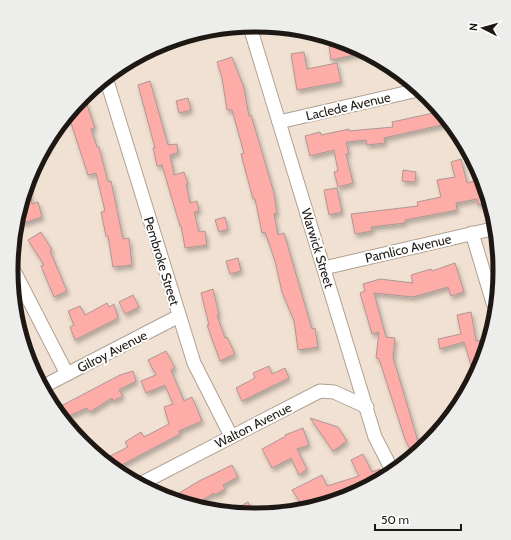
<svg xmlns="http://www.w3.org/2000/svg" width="511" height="540" font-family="Cabin,sans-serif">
  <defs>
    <filter id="shadow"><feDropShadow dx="2" dy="3.5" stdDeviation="2" flood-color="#0004"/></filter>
  </defs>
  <rect width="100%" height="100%" fill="#f1e1d2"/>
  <!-- building -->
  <g fill="#fdaca7" stroke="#ad9795" filter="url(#shadow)">
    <polygon points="338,42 349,44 363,53 331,60 329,47 339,44"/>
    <polygon points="304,52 307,69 337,63 341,82 297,90 291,54"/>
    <polygon points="232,57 242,83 243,83 249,116 251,115 274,193 277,213 274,214 278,235 284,233 312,329 315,328 318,347 298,350 294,321 282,292 275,261 265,232 262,233 255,199 253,199 241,154 244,153 232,110 227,110 222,78 217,62"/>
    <polygon points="150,81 168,145 177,144 178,153 170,155 174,175 184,172 188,184 186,184 190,203 197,201 199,211 194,212 199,232 205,231 207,245 185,248 181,225 180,226 162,165 157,166 153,148 155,148 138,85"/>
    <polygon points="84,96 95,128 91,129 97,147 99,147 108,182 111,181 123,239 129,238 132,265 113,267 108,236 106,236 101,212 105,211 96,173 88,175 69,117"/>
    <polygon points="188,98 191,110 179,113 176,101"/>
    <polygon points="438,112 446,124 384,138 385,143 367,145 366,140 346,142 349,153 346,154 353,183 338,187 334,172 338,171 334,150 310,156 305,136 320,132 321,135 349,129 349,131 393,127 392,122"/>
    <polygon points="461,159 467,183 482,179 487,203 478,205 477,199 456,203 457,210 405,220 405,223 371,227 372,231 355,234 351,214 418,206 417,202 441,197 437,180 455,177 451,162"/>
    <polygon points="403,170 416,172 415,182 402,181"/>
    <polygon points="28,187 29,187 32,204 38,202 42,217 20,224"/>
    <polygon points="337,188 342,212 329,215 324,190"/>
    <polygon points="225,217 228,229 219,232 215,220"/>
    <polygon points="41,232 52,250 50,251 67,291 54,297 41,266 44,265 28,240"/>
    <polygon points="238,258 241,271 230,274 226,261"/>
    <polygon points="455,263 464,292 451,296 448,287 413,297 374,293 386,337 395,338 393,357 420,448 412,454 405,439 379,359 376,358 379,332 372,334 360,293 365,291 363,284 380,279 413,283 411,275 431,269 432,271"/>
    <polygon points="213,289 219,315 217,315 225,338 227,337 235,354 220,361 207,325 209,325 201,293"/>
    <polygon points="133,295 139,307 125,314 119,302"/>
    <polygon points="107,303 109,307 114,304 118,318 75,340 70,327 74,325 68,311 80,306 85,315"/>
    <polygon points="471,312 476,341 479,340 483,353 481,364 474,375 464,342 440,349 438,339 461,334 457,315"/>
    <polygon points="166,351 175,368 171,370 184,401 192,397 202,421 179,431 180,434 118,467 106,458 128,447 125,442 141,432 144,437 169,424 164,407 173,404 165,385 146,393 141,381 156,375 148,360"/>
    <polygon points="269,366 272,374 285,368 289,378 242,401 236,388 255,378 253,373"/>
    <polygon points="133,371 136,381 119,390 123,396 113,401 112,398 90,412 87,408 66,417 59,407 120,375"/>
    <polygon points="310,418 338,427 347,441 333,451"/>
    <polygon points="303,428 309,445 297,449 307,469 299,475 291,458 272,468 262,449 286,436 285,435"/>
    <polygon points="363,454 372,472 380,469 382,474 353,488 354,492 331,499 302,505 292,490 322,475 327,486 359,476 351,460"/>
    <polygon points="232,465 238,477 223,485 225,489 215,495 214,493 197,503 171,498 199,481"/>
    <polygon points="248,502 254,514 233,510"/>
  </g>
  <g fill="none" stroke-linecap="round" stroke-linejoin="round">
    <!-- minor casing -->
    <g stroke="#afa193" stroke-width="15">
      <g id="minor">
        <polyline points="250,27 375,437 391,468"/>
        <polyline points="107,81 194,363 231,436"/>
        <polyline points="279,122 418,90"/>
        <polyline points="472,233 493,303"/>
        <polyline points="12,267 67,374"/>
        <polyline points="324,268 492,229"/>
        <polyline points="44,386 179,316"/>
        <polyline points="142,483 320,391 334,392 367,407"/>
      </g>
    </g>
    <!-- minor -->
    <use href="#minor" stroke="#fff" stroke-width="13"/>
  </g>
  <g text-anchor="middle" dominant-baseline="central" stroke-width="4" stroke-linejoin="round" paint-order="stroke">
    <!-- street labels -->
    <g font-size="13" fill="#1d1813" stroke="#fff">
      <text transform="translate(348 106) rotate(-13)">Laclede Avenue</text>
      <text transform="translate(318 248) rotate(73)">Warwick Street</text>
      <text transform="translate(408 248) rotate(-13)">Pamlico Avenue</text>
      <text transform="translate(162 261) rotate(73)">Pembroke Street</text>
      <text transform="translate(112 351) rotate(-27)">Gilroy Avenue</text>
      <text transform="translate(253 425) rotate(-27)">Walton Avenue</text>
    </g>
  </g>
  <!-- crop -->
  <path d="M0 0H511V540H0ZM255 32H256A237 237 0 0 1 493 269V271A237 237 0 0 1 256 508H255A237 237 0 0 1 18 271V269A237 237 0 0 1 255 32Z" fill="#ededec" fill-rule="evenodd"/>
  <path fill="none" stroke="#1d1813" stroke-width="5" d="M255 32H256A237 237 0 0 1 493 269V271A237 237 0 0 1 256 508H255A237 237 0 0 1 18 271V269A237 237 0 0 1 255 32Z"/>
  <!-- north arrow -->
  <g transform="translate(483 28) rotate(276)" stroke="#ffffff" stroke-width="3" paint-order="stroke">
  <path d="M0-3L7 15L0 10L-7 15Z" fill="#1d1813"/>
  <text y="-6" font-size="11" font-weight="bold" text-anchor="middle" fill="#1d1813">N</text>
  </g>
  <!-- scale -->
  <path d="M375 524v6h86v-6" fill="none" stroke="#1d1813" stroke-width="2"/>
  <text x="381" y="524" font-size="12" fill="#1d1813" stroke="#ffffff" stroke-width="3" paint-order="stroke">50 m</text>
</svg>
